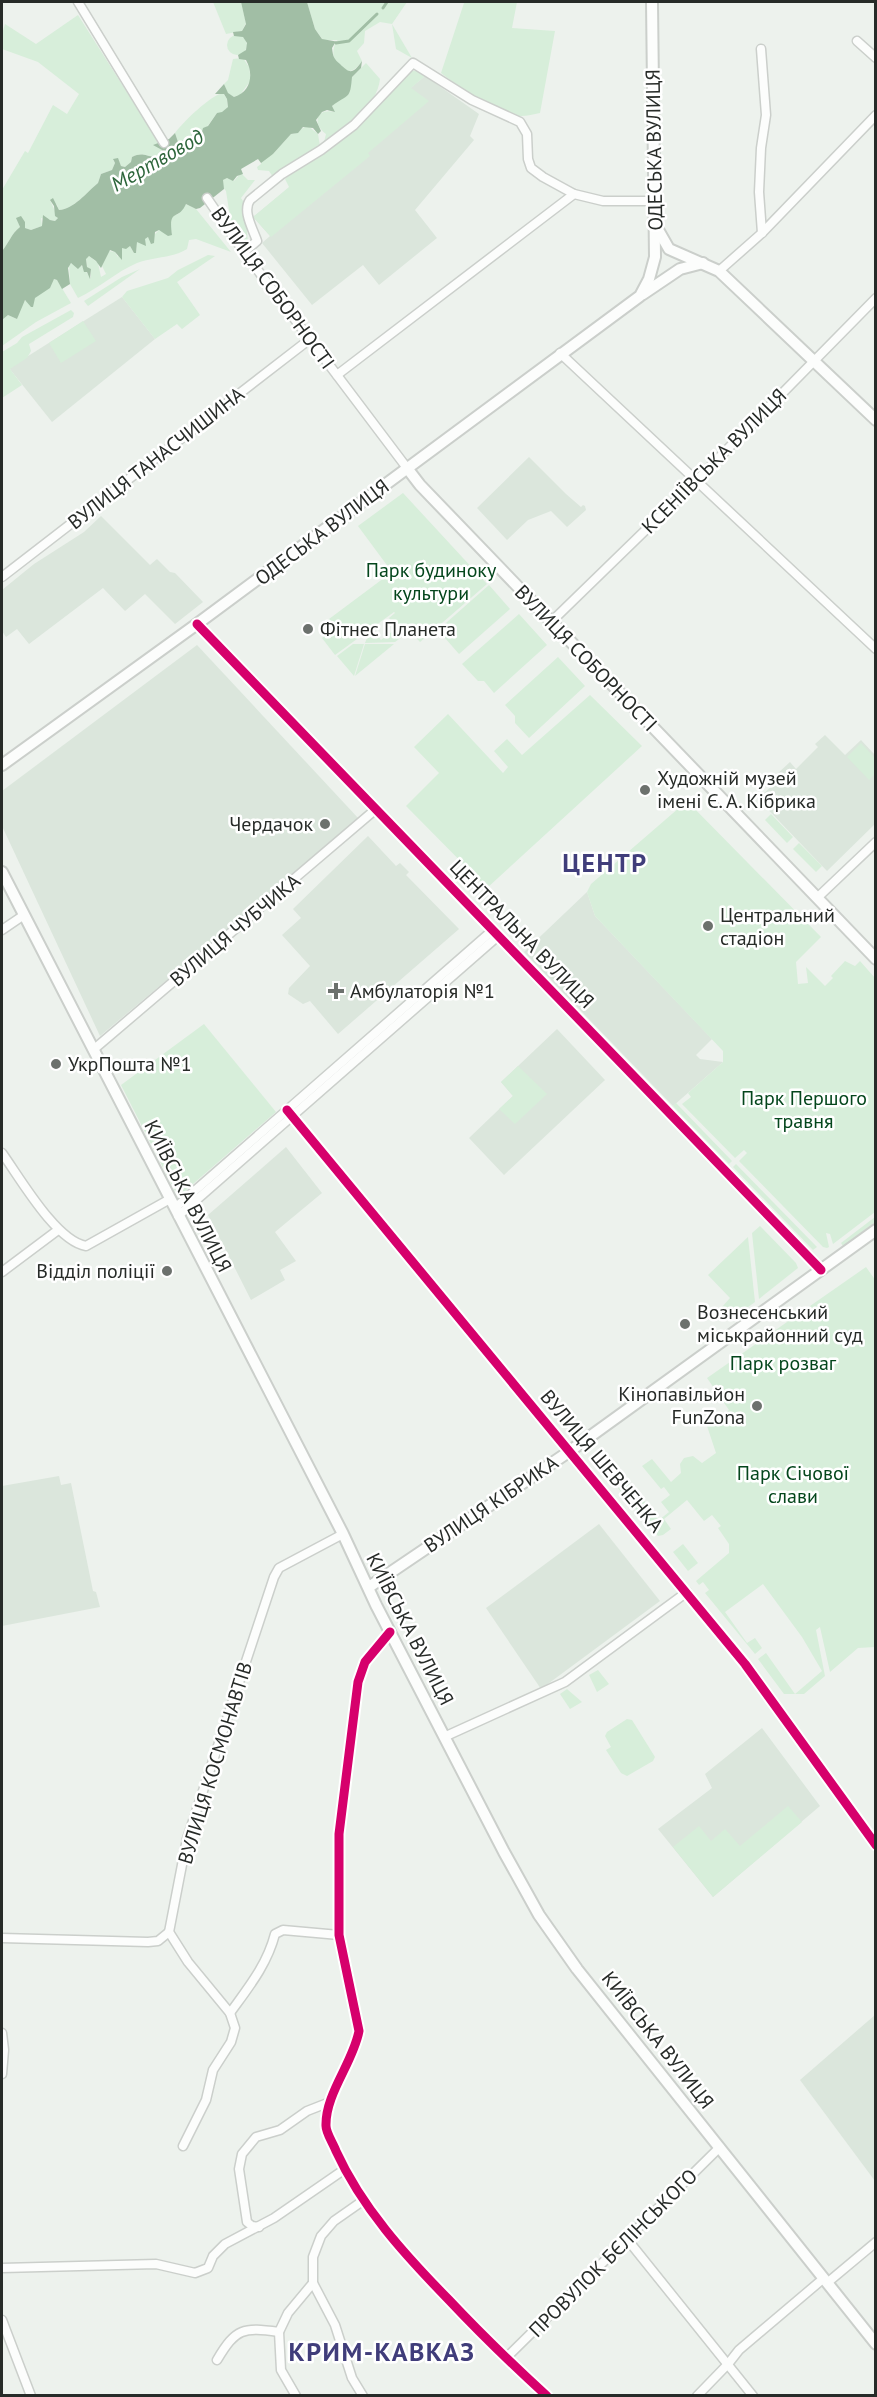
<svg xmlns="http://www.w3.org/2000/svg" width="877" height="2397" font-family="'PT Sans',sans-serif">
  <rect width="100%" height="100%" fill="#edf2ed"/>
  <!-- built -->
  <g fill="#dbe6dc">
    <polygon points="425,76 479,114 470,136 474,140 415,210 437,238 379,285 363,265 312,305 262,243 270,236 253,217"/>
    <polygon points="122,297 155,339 52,422 9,368"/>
    <polygon points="529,457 566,494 581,507 583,505 585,506 586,510 567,527 551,511 528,520 507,540 477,508"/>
    <polygon points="101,516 150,565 157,559 170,572 175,573 203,602 175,624 145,594 125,611 103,588 29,644 17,629 6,637 2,631 2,590 34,564 84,532"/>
    <polygon points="197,645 359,819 100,1036 2,826 2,791"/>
    <polygon points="825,735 845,755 861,740 875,755 875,824 827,871 758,799 780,778 777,774 790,762 796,769 818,747 815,744"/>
    <polygon points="368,836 396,866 400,863 409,872 406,875 459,929 338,1034 310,1001 303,1004 288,994 289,988 310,966 282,935 301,918 293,909"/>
    <polygon points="587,892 595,916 712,1039 696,1055 700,1059 723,1062 673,1106 524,952"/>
    <polygon points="557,1029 605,1080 504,1175 469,1138 513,1096 501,1082"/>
    <polygon points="286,1147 322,1193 275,1232 296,1261 280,1270 285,1280 251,1300 208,1215"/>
    <polygon points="59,1476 61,1485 71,1483 93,1591 96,1592 100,1607 2,1626 2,1486"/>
    <polygon points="599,1524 660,1601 541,1689 486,1608"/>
    <polygon points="762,1728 820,1806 713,1897 658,1829 712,1788 705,1774"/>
    <polygon points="875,2015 875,2181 800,2080"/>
  </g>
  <!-- green -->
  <g fill="#d7eeda">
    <polygon points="213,2 241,2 246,23 242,31 226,34"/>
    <path d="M307 2H407L392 24 412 58 396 49 392 24 380 22 365 31 364 43 357 51 362 61C358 67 352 73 345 71 334 58 331 60 335 43H339L337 40H323L315 29Z"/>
    <path d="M517 2 512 28 555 31 540 113C534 114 527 116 521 116 500 116 458 86 441 73L464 3Z"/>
    <path d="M78 15 159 143 155 145 162 150 160 155 155 157C145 156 142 152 132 157L131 162 125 167 121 166 119 162 113 160 115 163 112 170 101 174 98 183C86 193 74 209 59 210L57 205 50 200 58 218 55 221 41 218 42 226 31 230 25 228V222L17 219 20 227C11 234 9 243 2 251V190L25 151 28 153 53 105 67 114 79 94 38 62 2 49V34L5 24 36 44Z"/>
    <circle cx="237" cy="45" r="10"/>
    <polygon points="243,58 249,67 251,80 240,95 234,97 228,94 224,84 228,80 233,59"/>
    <path d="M366 63 380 79C377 106 348 126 328 142H324L326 134C312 124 316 108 334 112L332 106C342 98 351 91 352 77Z"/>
    <path d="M410 71H419L425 76 411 88 429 101 368 153 370 156 271 237 253 217 289 187 285 179C295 169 309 164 320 156 353 134 379 106 403 76Z"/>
    <path d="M223 93 227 99 228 107 222 113H217L201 135 178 142 175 133C183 122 211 95 223 93Z"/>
    <path d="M308 126 318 134 320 146 273 177 269 171 258 170 257 167 261 164V161L273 154 291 134C298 134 301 127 308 126Z"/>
    <polygon points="240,174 242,174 248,180 255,180 241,198 245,204 248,245 231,223 226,191 222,186 223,180 227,178 234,181"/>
    <path d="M186 204 196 209 231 252 196 239 189 240 187 249C174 258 152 257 137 263 116 272 99 288 78 298L70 284 69 264 74 263 79 266 81 265 91 278V269L87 267 86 258 89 256 98 263 101 277 106 274 102 266 109 251 115 252 118 257 122 248 130 246 134 253H136L137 242 148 237 150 239 159 230 172 235 169 222 173 216 178 214Z"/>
    <polygon points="208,255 215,256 177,282 200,315 182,329 177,324 155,339 122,297 127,291 168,278 178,270"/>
    <polygon points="140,269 88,306 84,301 122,277"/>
    <polygon points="54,279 57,280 71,303 36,322 2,346 2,320 8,315 17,319 22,302 35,298"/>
    <polygon points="71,310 74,313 73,317 29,344 31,351 27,358 10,369 22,385 2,398 2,352 17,343 22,337"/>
    <polygon points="83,321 96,341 61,363 49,343"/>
    <polygon points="403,493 487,584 420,642 410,631 395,642 365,643 369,633 373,630 381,640 397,628 389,618 395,613 394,612 335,655 322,638 331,631 325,622 392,572 358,526"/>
    <polygon points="489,585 510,609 459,654 438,630"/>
    <polygon points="519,614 547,645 494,693 484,681 478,681 462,664"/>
    <polygon points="353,644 364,644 354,676 337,656"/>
    <polygon points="365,644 394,644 355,676"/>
    <polygon points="558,657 585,686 529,738 515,723 515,716 505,705"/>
    <polygon points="590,695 642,746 487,888 406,806 439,773 414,747 448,714 503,773 508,767 494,751 507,739 522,755"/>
    <polygon points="861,743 875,758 875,774 869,780 847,757"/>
    <polygon points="687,801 821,937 796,962 798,984 808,983 806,967 825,986 833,978 831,976 845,961 855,966 860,961 875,978 875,1212 833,1244 830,1234 826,1233 829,1247 827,1248 823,1247 739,1161 747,1153 744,1150 735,1158 682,1104 691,1097 688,1093 723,1062 723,1051 595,916 587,892 591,884"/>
    <polygon points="771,814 793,837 787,843 765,820"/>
    <polygon points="799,843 822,866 816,872 793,849"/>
    <polygon points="204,1024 276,1112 178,1197 121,1085"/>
    <polygon points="518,1066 547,1094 515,1124 499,1109 513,1096 501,1082"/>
    <polygon points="676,1103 732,1161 729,1164 673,1106"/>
    <polygon points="736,1164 817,1247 813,1250 733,1167"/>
    <polygon points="875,1217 875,1222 843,1246 841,1243"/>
    <polygon points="760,1226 796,1263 798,1268 759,1299 752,1233"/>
    <polygon points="748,1237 755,1302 733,1318 722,1307 730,1298 708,1275"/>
    <polygon points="866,1267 876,1281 875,1647 858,1648 830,1672 820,1627 816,1630 825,1676 804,1694 784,1694 758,1659 766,1653 795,1694 822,1671 802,1637 763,1584 725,1612 747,1643 755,1638 762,1648 755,1654 705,1593 709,1590 703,1582 699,1585 696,1581 729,1553 729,1544 718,1528 721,1526 712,1515 704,1521 687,1500 664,1519 671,1529 663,1535 658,1536 643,1517 651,1510 659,1520 669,1512 661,1502 670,1495 664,1487 661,1489 642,1466 652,1459 671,1482 681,1473 680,1464 684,1458 693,1456 702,1463 716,1453 707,1426 729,1410 707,1378"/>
    <polygon points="627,1480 649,1507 640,1514 618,1488"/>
    <polygon points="683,1544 698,1563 688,1571 673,1552"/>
    <polygon points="598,1670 609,1684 597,1692 589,1675"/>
    <polygon points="567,1689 582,1702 570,1709 560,1694"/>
    <polygon points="627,1719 632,1720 655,1757 653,1761 627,1776 621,1773 606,1750 611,1747 605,1736 607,1732"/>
    <polygon points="788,1806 802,1822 713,1897 673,1847 699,1826 711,1841 725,1829 740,1846"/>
  </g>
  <!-- water -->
  <path fill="#a1bea5" d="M241 2H307L315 29 322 39 339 42 335 43 332 48C333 57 334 59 340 64 350 74 353 74 362 61L361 68 352 77C350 100 349 93 332 106L335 112 327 110 322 112 316 120 321 131 318 134 313 128 303 127 298 133 291 134 273 154 261 163 258 159 241 169 243 174 237 176 233 181 227 178 223 180 224 189 200 208 196 209 186 204C178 222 168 207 172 235L168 236 159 230 155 232 154 243 151 244 148 237 145 239 146 246 137 242 136 253H134L130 246 126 249 122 248V260L115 252 110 250 101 268 96 261 89 256 86 259 87 267 91 269 90 279 87 272H84L82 265 78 269 71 263 68 268 70 284 62 289 57 280 54 279 50 288 35 298 33 307H31L25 300 17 319 8 315 2 320V251C9 243 11 234 20 227L16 218 21 216 25 222V228L31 230 42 226 43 215 50 220 55 221 58 218 55 216 54 206 50 200 53 198 59 210C74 209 86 193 98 183L101 174 112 170 115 163 113 159 118 158 121 166 125 167 131 162 132 157C142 152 145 156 155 157L160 155 162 150 153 145 169 139 175 133 178 142 201 135 203 128 208 126 217 113 222 112 228 107 227 99 224 94H215L224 84 228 93 234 97C251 92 254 74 246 60L239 59 238 55 246 50 247 43 243 37 234 36 233 32 242 31 246 24Z"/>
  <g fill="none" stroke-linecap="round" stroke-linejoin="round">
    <!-- stream -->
    <g stroke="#a1bea5" stroke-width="3">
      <polyline points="383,8 387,2"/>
      <polyline points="336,43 349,41 377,14"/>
    </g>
    <!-- minor casing -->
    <g stroke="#cbcfcb" stroke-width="11">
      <g id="minor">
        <polyline points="78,2 164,143"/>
        <polyline points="857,41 876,58"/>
        <polyline points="761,49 766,115 761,148 759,192 762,233"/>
        <polyline points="207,198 244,252 407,468"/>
        <path d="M244 252 257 241C253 229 242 211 250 200L282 174 321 150 354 125 413 63 472 100 520 122 527 134 528 159 531 168 543 177 574 194"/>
        <polyline points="719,271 762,233 876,115"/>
        <polyline points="560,353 876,649"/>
        <polyline points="337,375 574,194 603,201 654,201"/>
        <polyline points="2,577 310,339"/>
        <polyline points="551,622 696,481 876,298"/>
        <polyline points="197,624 821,1270"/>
        <polyline points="817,898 876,842"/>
        <polyline points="2,930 24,915"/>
        <polyline points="93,1050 376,809"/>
        <polyline points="287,1110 745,1664 876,1845"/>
        <path d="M2 1153C20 1178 56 1241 86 1246L170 1199"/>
        <polyline points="175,1208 493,930"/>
        <polyline points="178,1216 498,936"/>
        <polyline points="2,1272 58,1230"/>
        <path d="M390 1632 365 1662 358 1682 339 1834V1935L359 2031C353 2063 325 2094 326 2126 326 2133 333 2143 336 2151 362 2208 405 2255 449 2300 480 2333 513 2365 547 2396"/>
        <polyline points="444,1737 565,1682 687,1592"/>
        <polyline points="2,1938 148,1942 158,1941 169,1932"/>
        <path d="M230 2013C248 1988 267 1965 275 1934L283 1930 339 1935"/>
        <polyline points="2,2033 4,2050 2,2074"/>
        <polyline points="183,2146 206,2100 213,2070 231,2042 235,2028 230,2013 188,1962 169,1932 187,1839 274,1577 279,1568 343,1534"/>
        <polyline points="259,2227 252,2226 247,2222 239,2169 242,2154 256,2137 280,2130 307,2111 330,2102"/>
        <polyline points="627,2239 753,2396"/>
        <polyline points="2,2268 156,2264 195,2273 208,2268 213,2256 225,2244 274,2218 345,2169"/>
        <polyline points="827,2283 876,2242"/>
        <polyline points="2,2320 31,2396"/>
        <polyline points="506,2358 720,2147"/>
        <path d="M217 2360C236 2328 243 2327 279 2332"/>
        <polyline points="296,2396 281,2370 279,2332 288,2313 313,2283"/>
        <polyline points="363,2396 352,2378 335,2325 313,2283 313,2257 321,2236 334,2221 364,2200"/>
        <polyline points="697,2396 728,2364 739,2350 824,2278"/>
      </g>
    </g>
    <!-- major casing -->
    <g stroke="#cbcfcb" stroke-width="14">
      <g id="major">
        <polyline points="657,228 669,249 719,271 876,420"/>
        <polyline points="643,294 680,269 703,263"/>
        <polyline points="407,468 420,485 876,959"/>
        <polyline points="2,765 197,624 640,296 649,279 655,257 652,2"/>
        <polyline points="2,872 343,1534 376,1605 504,1852 539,1915 577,1969 876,2344"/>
        <polyline points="369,1587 570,1451 876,1230"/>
      </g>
    </g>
    <!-- minor -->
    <use href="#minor" stroke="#fcfdfc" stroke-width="8"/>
    <!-- major -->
    <use href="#major" stroke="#fcfdfc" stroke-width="10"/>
    <!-- cycleway casing -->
    <g stroke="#fff" stroke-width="13">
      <g id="cycleway">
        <polyline points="197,624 821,1270"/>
        <polyline points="287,1110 745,1664 876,1845"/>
        <path d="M390 1632 365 1662 358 1682 339 1834V1935L359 2031C353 2063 325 2094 326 2126 326 2133 333 2143 336 2151 362 2208 405 2255 449 2300 480 2333 513 2365 547 2396"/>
      </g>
    </g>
    <!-- cycleway -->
    <use href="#cycleway" stroke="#d6006c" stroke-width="9"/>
  </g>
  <!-- markers -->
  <g fill="#6c716d" stroke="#fff" stroke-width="2">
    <circle cx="308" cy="629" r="6"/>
    <circle cx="645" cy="790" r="6"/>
    <circle cx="325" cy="824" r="6"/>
    <circle cx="708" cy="926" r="6"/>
    <path d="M333 982h6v6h6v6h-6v6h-6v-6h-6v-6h6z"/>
    <circle cx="56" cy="1064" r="6"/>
    <circle cx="167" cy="1271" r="6"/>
    <circle cx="685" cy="1324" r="6"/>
    <circle cx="757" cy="1406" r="6"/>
  </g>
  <g text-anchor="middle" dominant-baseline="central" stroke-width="5" stroke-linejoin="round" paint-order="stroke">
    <!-- street labels -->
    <g font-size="20" fill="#272b28" stroke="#fff">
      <text transform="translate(654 150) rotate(-91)">ОДЕСЬКА ВУЛИЦЯ</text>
      <text transform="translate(273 288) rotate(54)">ВУЛИЦЯ СОБОРНОСТІ</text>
      <text transform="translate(156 458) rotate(-38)">ВУЛИЦЯ ТАНАСЧИШИНА</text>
      <text transform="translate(714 461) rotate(-45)">КСЕНІЇВСЬКА ВУЛИЦЯ</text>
      <text transform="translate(322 532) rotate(-37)">ОДЕСЬКА ВУЛИЦЯ</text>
      <text transform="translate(586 658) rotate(46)">ВУЛИЦЯ СОБОРНОСТІ</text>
      <text transform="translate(235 930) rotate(-40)">ВУЛИЦЯ ЧУБЧИКА</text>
      <text transform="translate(522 934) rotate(46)">ЦЕНТРАЛЬНА ВУЛИЦЯ</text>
      <text transform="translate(188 1196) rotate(63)">КИЇВСЬКА ВУЛИЦЯ</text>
      <text transform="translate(602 1461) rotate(50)">ВУЛИЦЯ ШЕВЧЕНКА</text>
      <text transform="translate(491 1504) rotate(-34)">ВУЛИЦЯ КІБРИКА</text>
      <text transform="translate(410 1629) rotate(63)">КИЇВСЬКА ВУЛИЦЯ</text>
      <text transform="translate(215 1763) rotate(-73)">ВУЛИЦЯ КОСМОНАВТІВ</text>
      <text transform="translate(658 2040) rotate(52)">КИЇВСЬКА ВУЛИЦЯ</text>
      <text transform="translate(613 2253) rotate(-45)">ПРОВУЛОК БЄЛІНСЬКОГО</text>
    </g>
    <!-- park labels -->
    <g font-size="20" fill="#04461c" stroke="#fff">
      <text x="431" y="570">Парк будиноку<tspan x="431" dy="23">культури</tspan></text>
      <text x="804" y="1098">Парк Першого<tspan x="804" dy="23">травня</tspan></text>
      <text x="783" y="1363">Парк розваг</text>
      <text x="793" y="1473">Парк Січової<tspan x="793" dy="23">слави</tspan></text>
    </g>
    <!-- poi labels -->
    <g font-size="20" fill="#272b28" stroke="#fff" text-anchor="start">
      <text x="320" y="629">Фітнес Планета</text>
      <text x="657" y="778">Художній музей<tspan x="657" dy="23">імені Є. А. Кібрика</tspan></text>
      <text x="313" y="824" text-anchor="end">Чердачок</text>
      <text x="720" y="915">Центральний<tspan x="720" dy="23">стадіон</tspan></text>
      <text x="350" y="991">Амбулаторія №1</text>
      <text x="68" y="1064">УкрПошта №1</text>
      <text x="155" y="1271" text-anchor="end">Відділ поліції</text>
      <text x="697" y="1312">Вознесенський<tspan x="697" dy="23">міськрайонний суд</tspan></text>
      <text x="745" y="1394" text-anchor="end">Кінопавільйон<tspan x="745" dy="23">FunZona</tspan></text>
    </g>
    <!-- water labels -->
    <g font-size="21" font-style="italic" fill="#2c653a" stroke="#fff">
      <text transform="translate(157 160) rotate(-30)">Мертвовод</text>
    </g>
    <!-- district labels -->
    <g font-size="26" font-weight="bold" letter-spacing="1.5" fill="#403d7a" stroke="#fff">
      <text x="605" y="862">ЦЕНТР</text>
      <text x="382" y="2351">КРИМ-КАВКАЗ</text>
    </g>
  </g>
  <!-- border -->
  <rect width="877" height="2397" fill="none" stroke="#272b28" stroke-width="6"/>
</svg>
